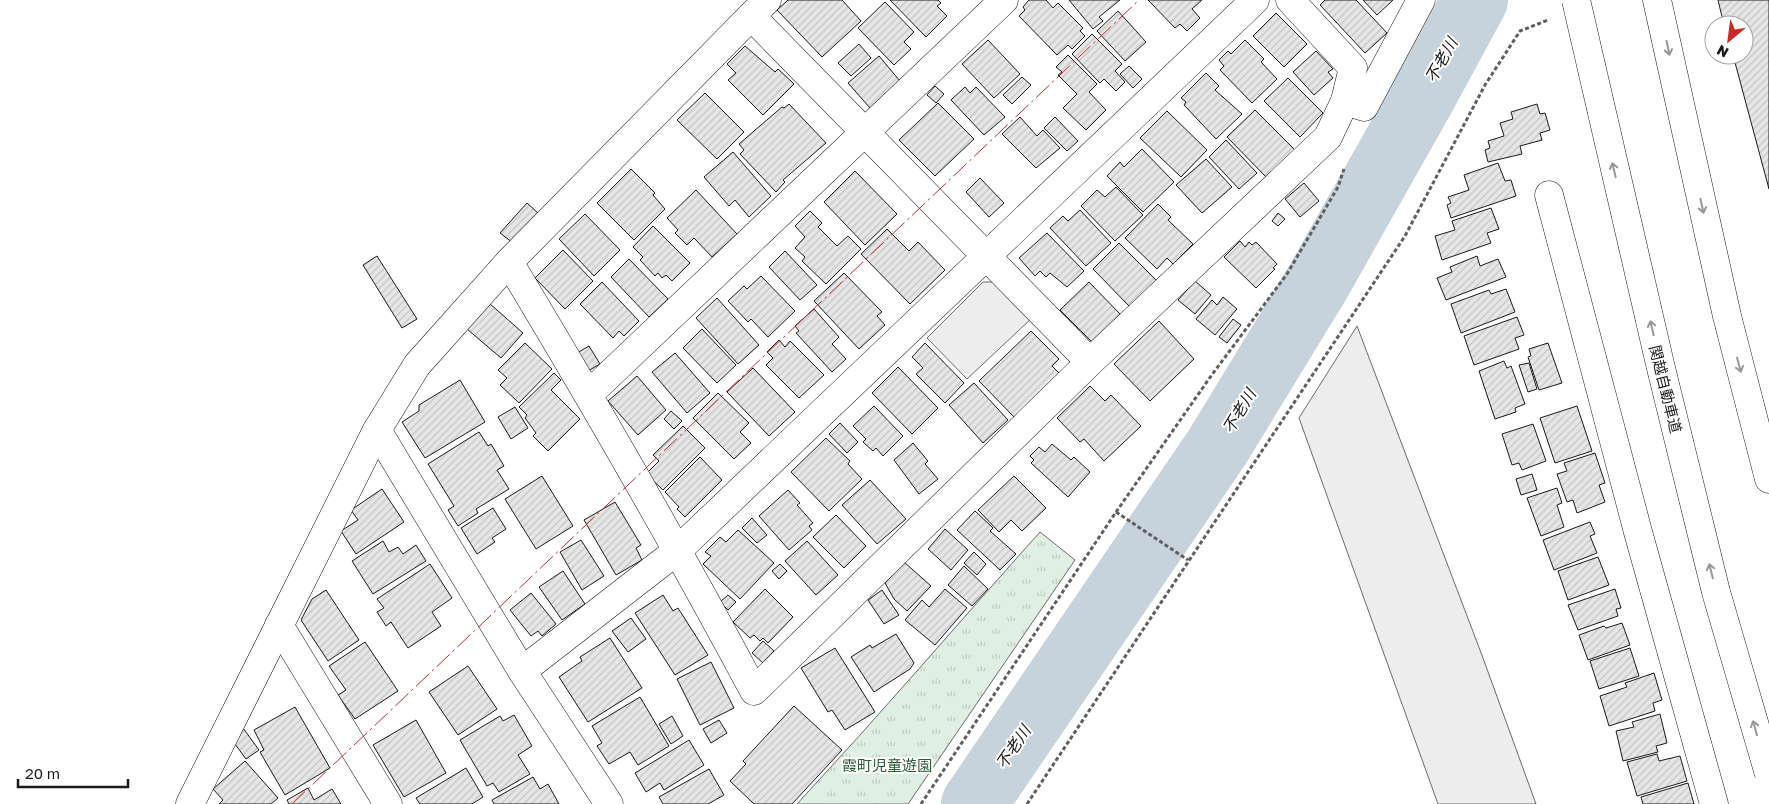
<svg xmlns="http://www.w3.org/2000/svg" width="1769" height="804" font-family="'Golos Text','Noto Sans JP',sans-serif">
  <defs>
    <pattern id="park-tufts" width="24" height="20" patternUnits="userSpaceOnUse" patternTransform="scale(1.25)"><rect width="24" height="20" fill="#e0efe3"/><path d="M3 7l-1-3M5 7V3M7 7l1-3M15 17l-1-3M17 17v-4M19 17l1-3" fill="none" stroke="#c0ccc2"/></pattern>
    <pattern id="building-hatch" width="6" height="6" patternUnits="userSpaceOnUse" patternTransform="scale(1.25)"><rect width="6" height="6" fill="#e6e6e6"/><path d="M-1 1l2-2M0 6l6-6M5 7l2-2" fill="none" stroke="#c5c5c5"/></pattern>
  </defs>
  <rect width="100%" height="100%" fill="#fff"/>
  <!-- park -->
  <path fill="url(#park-tufts)" stroke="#6a6a6a" d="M1040 532 1075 560 908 804H797C880 715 959 622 1040 532Z"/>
  <!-- parking -->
  <g fill="#ededed" stroke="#6a6a6a">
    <polygon points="983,282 999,282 1033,317 967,379 927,338"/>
    <polygon points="1357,326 1483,658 1536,804 1438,804 1299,418"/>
  </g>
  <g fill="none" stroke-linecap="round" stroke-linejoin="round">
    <!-- river -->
    <polyline stroke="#c6d2dc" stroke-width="66" points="974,804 1218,446 1318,282 1423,96 1475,0"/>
  </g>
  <!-- building -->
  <g fill="url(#building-hatch)" stroke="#1a1a1a">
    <polygon points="788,0 842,0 861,21 822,57 777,10"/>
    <polygon points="890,0 938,0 941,3 937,6 947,16 926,37"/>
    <polygon points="1029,0 1046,0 1053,8 1058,3 1083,28 1080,31 1085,36 1072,49 1068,45 1057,55 1019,16 1025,10 1023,7"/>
    <polygon points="1069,0 1120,0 1099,17 1103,21 1093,29"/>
    <polygon points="1148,0 1202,0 1192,9 1200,18 1187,31 1180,24 1175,28"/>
    <polygon points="1325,0 1356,0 1387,33 1365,53 1320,5"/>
    <polygon points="1363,0 1393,0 1377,15"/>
    <polygon points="1718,0 1769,0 1769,189 1733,55 1744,55 1744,25 1724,25"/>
    <polygon points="885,2 914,32 904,42 911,49 894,65 858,28"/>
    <polygon points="1118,11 1146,42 1125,61 1097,31"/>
    <polygon points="1276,13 1307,44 1284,67 1253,36"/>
    <polygon points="1092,34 1122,64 1115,71 1125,82 1116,91 1104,79 1100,83 1072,54"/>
    <polygon points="988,40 1020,74 994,98 962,64"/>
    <polygon points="1245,40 1264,59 1261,62 1277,79 1252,103 1220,70 1224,66 1219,60 1228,51 1231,54"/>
    <polygon points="859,44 871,58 851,76 838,63"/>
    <polygon points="745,46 775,72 778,69 794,84 763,115 728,80 736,73 727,64"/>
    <polygon points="1316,51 1333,69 1328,72 1333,78 1314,95 1293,72"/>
    <polygon points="1068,55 1097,84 1089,92 1106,110 1086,130 1063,108 1077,94 1058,75 1062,72 1056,67"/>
    <polygon points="879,56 900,81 870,108 848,83"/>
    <polygon points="1129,66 1142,79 1133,88 1120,74"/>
    <polygon points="1206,73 1219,86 1215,90 1242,114 1216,139 1184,105 1186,102 1181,98"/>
    <polygon points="1022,77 1031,85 1012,104 1003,95"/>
    <polygon points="1288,78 1323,113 1300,137 1264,101"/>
    <polygon points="935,86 944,94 936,103 927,95"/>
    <polygon points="965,87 970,93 976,87 1005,117 984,135 951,100"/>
    <polygon points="705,93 744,132 717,159 677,120"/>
    <polygon points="938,103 974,139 935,176 899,140"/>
    <polygon points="789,104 826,143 783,180 785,182 776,192 740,154 744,150 739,144 782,107 784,108"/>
    <polygon points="1537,104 1540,114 1545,113 1550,130 1540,133 1542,140 1520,146 1522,154 1488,162 1485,150 1490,148 1488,141 1504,136 1500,123 1513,119 1511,112"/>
    <polygon points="1255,110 1297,152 1268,179 1227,137"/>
    <polygon points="1167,111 1207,150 1181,177 1140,138"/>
    <polygon points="1020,117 1037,136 1043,130 1060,148 1036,168 1002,134"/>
    <polygon points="1055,117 1078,141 1067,151 1044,128"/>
    <polygon points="1226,140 1257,173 1239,189 1209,157"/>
    <polygon points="1142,149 1174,182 1143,212 1107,176 1120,162 1124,167"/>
    <polygon points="733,152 771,196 749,217 735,200 729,206 704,177"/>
    <polygon points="1206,159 1232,187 1202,213 1176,185"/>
    <polygon points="1498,163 1505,181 1511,180 1516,196 1451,218 1447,205 1451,203 1448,197 1469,190 1464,175"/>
    <polygon points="631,169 655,193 653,195 665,209 634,240 597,203"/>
    <polygon points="855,171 897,214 865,245 824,202"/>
    <polygon points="980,178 1004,203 989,217 966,192"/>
    <polygon points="1304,183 1319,201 1300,217 1285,199"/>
    <polygon points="1116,187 1143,215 1115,241 1081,206 1097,190 1105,197"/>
    <polygon points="696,190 737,234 712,257 694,238 687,245 675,233 678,230 667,218"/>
    <polygon points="527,203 539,214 513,243 500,233"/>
    <polygon points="1158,204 1171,217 1168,220 1193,244 1173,264 1167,258 1157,269 1125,238"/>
    <polygon points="1491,208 1499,229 1487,233 1491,243 1442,260 1435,236 1455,230 1452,221"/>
    <polygon points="1080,210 1111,243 1086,266 1050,228 1063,216 1068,221"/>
    <polygon points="810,211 822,223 818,227 837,246 848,236 861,249 826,284 802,261 805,257 795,248 805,237 795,226"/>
    <polygon points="1278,213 1285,219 1278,226 1272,221"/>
    <polygon points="585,214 620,250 594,276 559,239"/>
    <polygon points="653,226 690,263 672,281 666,275 662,278 658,273 655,276 640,260 643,257 633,247"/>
    <polygon points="887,229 909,251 918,242 945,270 910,304 861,254"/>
    <polygon points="1047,233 1084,271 1067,287 1050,273 1046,277 1040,271 1035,276 1019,258"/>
    <polygon points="1240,241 1245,247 1249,242 1252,245 1256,242 1277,264 1273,268 1275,269 1256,288 1224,257"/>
    <polygon points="1119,243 1157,281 1130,307 1093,269"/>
    <polygon points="563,250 593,281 565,309 535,278"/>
    <polygon points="785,251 817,285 800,300 769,267"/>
    <polygon points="377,256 417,319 402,328 363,265"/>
    <polygon points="1477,256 1480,266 1498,259 1506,277 1446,300 1437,278 1452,272 1450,267"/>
    <polygon points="629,259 668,299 649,317 611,277"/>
    <polygon points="844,273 882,312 877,316 885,325 859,349 814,301"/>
    <polygon points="761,276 795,311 768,337 751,319 748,322 728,301 744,286 747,289"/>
    <polygon points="1195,281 1211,295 1195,314 1178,300"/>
    <polygon points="602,282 639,321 624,336 619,331 613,338 580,304"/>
    <polygon points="1089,282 1120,314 1092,342 1060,310"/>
    <polygon points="1506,289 1515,312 1461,333 1451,304 1489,290 1491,294"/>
    <polygon points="1223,297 1237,309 1215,335 1196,319 1212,300 1217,305"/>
    <polygon points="717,298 759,345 738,364 696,318"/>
    <polygon points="489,303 523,333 501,358 467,329"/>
    <polygon points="814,309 839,337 832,344 846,359 832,372 796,333 799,331 795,326"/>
    <polygon points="1517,317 1524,335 1515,338 1519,349 1474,365 1464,336"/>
    <polygon points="1233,319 1241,325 1227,343 1219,337"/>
    <polygon points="1159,321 1194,359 1150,401 1114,364"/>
    <polygon points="702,329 736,365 717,383 683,348"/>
    <polygon points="1031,331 1059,359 1052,366 1062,376 1017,420 979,381"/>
    <polygon points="779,340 785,347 790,341 824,375 799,398 766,365 773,358 767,352"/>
    <polygon points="525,343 552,369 519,403 500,385 507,378 498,370"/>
    <polygon points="925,343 964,383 945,403 916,374 923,368 912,357"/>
    <polygon points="1548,343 1562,383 1539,390 1528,357 1531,356 1529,349"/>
    <polygon points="589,346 600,364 588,371 577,353"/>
    <polygon points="675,353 710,393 687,413 652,372"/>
    <polygon points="1504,361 1507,368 1511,366 1525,404 1515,408 1516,412 1495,419 1479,371"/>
    <polygon points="1529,363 1537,389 1528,392 1519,365"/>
    <polygon points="898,367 938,408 912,434 872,393"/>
    <polygon points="753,368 795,412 769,436 727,392"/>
    <polygon points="554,373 561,380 551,390 580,419 548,451 533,436 536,433 525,418 527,415 519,407"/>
    <polygon points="637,376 666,410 638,435 608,401"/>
    <polygon points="460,380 485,422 425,458 402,422 419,411 419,405"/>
    <polygon points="974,383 1008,420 983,443 949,405"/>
    <polygon points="1090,386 1105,401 1111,395 1141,426 1104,461 1084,439 1080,442 1057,418"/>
    <polygon points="718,393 749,423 740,432 751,443 734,459 693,418"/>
    <polygon points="874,406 903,436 883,456 876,448 873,451 863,442 866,439 853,426"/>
    <polygon points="1577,406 1592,451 1555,463 1540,418"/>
    <polygon points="515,407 528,428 511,439 498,417"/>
    <polygon points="671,411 682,421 674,429 664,419"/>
    <polygon points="840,423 858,442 847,453 829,434"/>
    <polygon points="1533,424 1546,461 1522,470 1519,463 1512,465 1502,434"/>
    <polygon points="683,426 705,448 663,490 646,474 659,461 653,455"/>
    <polygon points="479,432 488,446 491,444 504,466 497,470 509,489 476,509 478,513 458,526 448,510 454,506 428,464"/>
    <polygon points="826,438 850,461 848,464 862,479 829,511 791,472"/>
    <polygon points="913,443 928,461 925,464 938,479 919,494 894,460"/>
    <polygon points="1052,444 1071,460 1074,457 1090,472 1068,497 1031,463 1034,460 1030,456 1039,447 1045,452"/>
    <polygon points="1595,453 1605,483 1599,485 1605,502 1577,513 1573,500 1567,502 1557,474 1567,471 1564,463"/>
    <polygon points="700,457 722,480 685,517 677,509 679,507 665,492"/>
    <polygon points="1532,474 1537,490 1521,495 1516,479"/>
    <polygon points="542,476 573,526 536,549 505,499"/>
    <polygon points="1014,476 1046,508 1022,531 1011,520 999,532 978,510"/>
    <polygon points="870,480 906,519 877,544 842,505"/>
    <polygon points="1557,488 1562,503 1557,505 1564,527 1541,536 1527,498"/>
    <polygon points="382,489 404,522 356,554 341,531 358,520 351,510"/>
    <polygon points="788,490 800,503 797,505 813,523 809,526 812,530 789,550 759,516"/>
    <polygon points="615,502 641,545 636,548 642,560 616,575 584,520"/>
    <polygon points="493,508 506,529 492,538 495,542 477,554 461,528"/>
    <polygon points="975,511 993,528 990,531 1016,554 1000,570 957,530"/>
    <polygon points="836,515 866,546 844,568 813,537"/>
    <polygon points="752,518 767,535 757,543 742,528"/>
    <polygon points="1590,522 1595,534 1590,536 1597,553 1554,570 1543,540"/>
    <polygon points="945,529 968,550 951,570 928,549"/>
    <polygon points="738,530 774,563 740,599 703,564 711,556 705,552 720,537 726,542"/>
    <polygon points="581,540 604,576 582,590 560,552"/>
    <polygon points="383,541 389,552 398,547 403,554 416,545 426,561 373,594 352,561"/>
    <polygon points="807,541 838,575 816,595 785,561"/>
    <polygon points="974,552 986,564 977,575 964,563"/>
    <polygon points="1598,557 1609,585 1568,600 1558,571"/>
    <polygon points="904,562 931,586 907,611 894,599 885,583"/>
    <polygon points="430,564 452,598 432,612 441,626 408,648 391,622 386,626 377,612 384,608 377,599"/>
    <polygon points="780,564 787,571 779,579 772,571"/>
    <polygon points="964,566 988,589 972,606 948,585"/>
    <polygon points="563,571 585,604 562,620 539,587"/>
    <polygon points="765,589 793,617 768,643 763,638 760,641 754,635 750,638 733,622"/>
    <polygon points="945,589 967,608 935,645 905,620 922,600 929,607"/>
    <polygon points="1615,589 1621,608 1616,609 1618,616 1578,630 1568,605"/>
    <polygon points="326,590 359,640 328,661 301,620 312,599"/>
    <polygon points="882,590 899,615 884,624 868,600"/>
    <polygon points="531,593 556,624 542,636 538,631 531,636 510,610"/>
    <polygon points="663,595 673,611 678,608 708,655 675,675 635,613"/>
    <polygon points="728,595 736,602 728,610 720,602"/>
    <polygon points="631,618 646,639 628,652 612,631"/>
    <polygon points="1622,623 1630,645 1588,660 1579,635 1604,626 1606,628"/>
    <polygon points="896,634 914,663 910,669 874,692 851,657 870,645 872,648"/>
    <polygon points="610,638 642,688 588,722 559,677 582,661 580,657"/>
    <polygon points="763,641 774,651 763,663 752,653"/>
    <polygon points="365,642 398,691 355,719 338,695 346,690 329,666"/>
    <polygon points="835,648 875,712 845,730 832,710 828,712 801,668"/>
    <polygon points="1630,648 1639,676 1599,689 1590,661"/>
    <polygon points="711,662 734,708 700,725 677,679"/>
    <polygon points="468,666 497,709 458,735 429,692"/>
    <polygon points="1654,673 1662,700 1653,703 1655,711 1609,726 1600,696 1627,687 1625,683"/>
    <polygon points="640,697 669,746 638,765 630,752 609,764 597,746 602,743 592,726"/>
    <polygon points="794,706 842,750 792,804 754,804 730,781 746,764 743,761"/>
    <polygon points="295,707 330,768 285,795 260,752 264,750 254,730"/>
    <polygon points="1660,714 1667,743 1656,746 1658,752 1623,761 1616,731 1634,727 1632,722"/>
    <polygon points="514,715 532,746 518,755 530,774 499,792 493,783 487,786 460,740 500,716 503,721"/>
    <polygon points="672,716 683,736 671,744 659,724"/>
    <polygon points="416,720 446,773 404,797 373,745"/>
    <polygon points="719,720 727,733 711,743 703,729"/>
    <polygon points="243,728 259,750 246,759 235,744"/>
    <polygon points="689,740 704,765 664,790 660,783 646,792 635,773"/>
    <polygon points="1657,754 1659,761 1680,756 1687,781 1637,796 1627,762"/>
    <polygon points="245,761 278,798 271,804 219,804 223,800 213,789"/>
    <polygon points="466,768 483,797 472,804 420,804 416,798"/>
    <polygon points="709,769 724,795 708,804 663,804 659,797"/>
    <polygon points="533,777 540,789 548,784 559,804 494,804 492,800"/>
    <polygon points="1688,783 1694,804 1643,804 1641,797"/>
    <polygon points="308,788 314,800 332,789 341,804 289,804 287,800"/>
  </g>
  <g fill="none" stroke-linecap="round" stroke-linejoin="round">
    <!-- minor casing -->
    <g stroke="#1a1a1a" stroke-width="29">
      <g id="minor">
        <path d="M767 0 509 262C594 403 676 545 754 691L1090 362 1328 137 1345 101 1353 68 1290 0"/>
        <polyline points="751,16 1090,362"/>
        <polyline points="1345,101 1364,107 1421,0"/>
        <polyline points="1549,195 1638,532 1714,804"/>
        <polyline points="589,394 1004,0"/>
        <polyline points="377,430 417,365 509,262"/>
        <polyline points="279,625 388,804"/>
        <polyline points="522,671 678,550 1255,0"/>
        <polyline points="190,804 377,430 522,671 609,804"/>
      </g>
    </g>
    <!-- highway casing -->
    <g stroke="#1a1a1a" stroke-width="29">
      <polyline id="highway" points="1657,0 1727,316 1769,479"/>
    </g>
    <!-- path -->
    <g stroke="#5f5f5f" stroke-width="3" stroke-dasharray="4 2.5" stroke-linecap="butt">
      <polyline points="1116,512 1188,560"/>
      <polyline points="921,804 1116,512 1211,376 1287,274 1338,187 1344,169"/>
      <polyline points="1027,804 1405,236 1485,85 1520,31 1548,20"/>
    </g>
    <!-- minor -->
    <use href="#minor" stroke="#fff" stroke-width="28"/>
    <!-- highway -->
    <use href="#highway" stroke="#fff" stroke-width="28"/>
    <!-- highway-bridge casing -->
    <g stroke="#1a1a1a" stroke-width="29" stroke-linecap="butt">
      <polyline id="highway-bridge" points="1576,0 1660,364 1716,592 1769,774"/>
    </g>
    <!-- highway-bridge -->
    <use href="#highway-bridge" stroke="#fff" stroke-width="28"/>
    <!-- power -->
    <polyline stroke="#c62828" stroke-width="1" stroke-dasharray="18 4 2.5 4" stroke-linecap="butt" points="292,804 1139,0"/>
  </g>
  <!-- one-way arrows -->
  <defs><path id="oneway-shaft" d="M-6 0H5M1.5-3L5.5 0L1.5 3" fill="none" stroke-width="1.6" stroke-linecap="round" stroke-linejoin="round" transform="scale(1.25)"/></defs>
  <g stroke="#989898">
    <use href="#oneway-shaft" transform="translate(1668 48) rotate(78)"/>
    <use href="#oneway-shaft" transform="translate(1614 170) rotate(-103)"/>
    <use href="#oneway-shaft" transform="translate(1702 206) rotate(78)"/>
    <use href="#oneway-shaft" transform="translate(1652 328) rotate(-103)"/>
    <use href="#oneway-shaft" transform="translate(1739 365) rotate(75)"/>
    <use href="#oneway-shaft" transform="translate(1711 571) rotate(-104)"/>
    <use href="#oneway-shaft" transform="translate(1755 728) rotate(-106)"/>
  </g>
  <g text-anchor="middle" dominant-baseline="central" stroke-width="4" stroke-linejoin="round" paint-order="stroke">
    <!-- street labels -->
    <g font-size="15" fill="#1a1a1a" stroke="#fff">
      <text transform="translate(1666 389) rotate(76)">関越自動車道</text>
    </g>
    <!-- park labels -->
    <g font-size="15" fill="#2b5a34" stroke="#fff">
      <text x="887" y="765">霞町児童遊園</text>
    </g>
    <!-- water labels -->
    <g font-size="16" font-style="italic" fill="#1a1a1a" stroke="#fff">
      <text transform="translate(1441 60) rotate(-61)">不老川</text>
      <text transform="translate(1239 411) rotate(-59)">不老川</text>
      <text transform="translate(1013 747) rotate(-56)">不老川</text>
    </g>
  </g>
  <!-- north arrow -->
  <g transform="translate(1729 40) rotate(209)"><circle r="24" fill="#ffffff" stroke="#a3a3a3"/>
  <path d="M0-4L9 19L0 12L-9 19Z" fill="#c62828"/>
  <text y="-8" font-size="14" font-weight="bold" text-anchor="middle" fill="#1a1a1a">N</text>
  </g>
  <!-- scale -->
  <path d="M18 779v8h110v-8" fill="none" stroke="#1a1a1a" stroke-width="2.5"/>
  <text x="25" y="779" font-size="15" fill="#1a1a1a" stroke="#ffffff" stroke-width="4" paint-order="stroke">20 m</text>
</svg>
